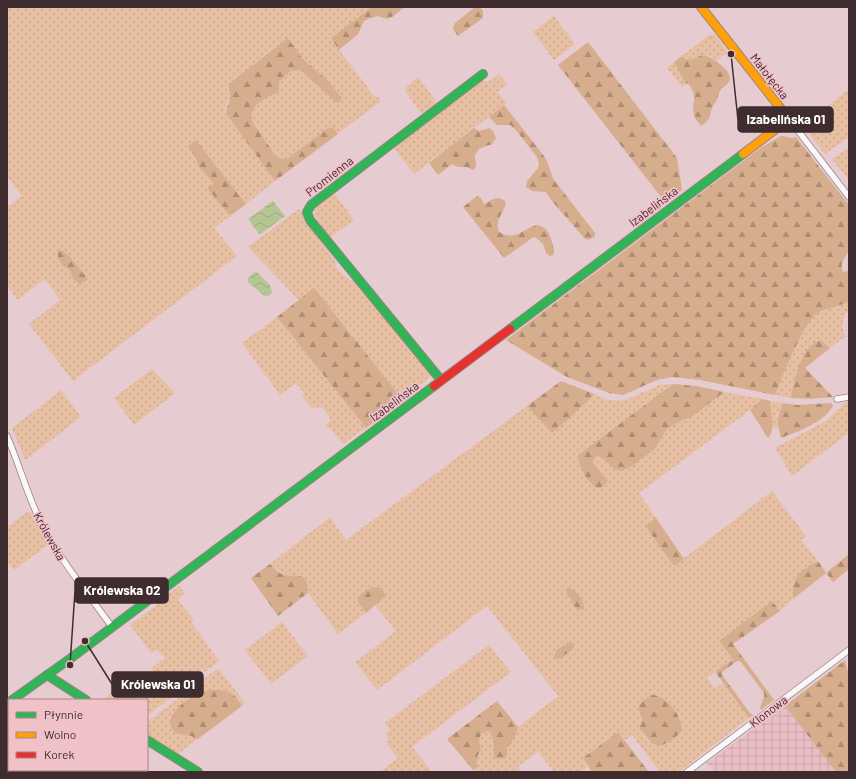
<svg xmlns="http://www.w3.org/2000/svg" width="856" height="779" font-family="Barlow,sans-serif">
  <defs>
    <pattern id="industrial-grid" width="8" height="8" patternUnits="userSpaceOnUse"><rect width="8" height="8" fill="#e9bec5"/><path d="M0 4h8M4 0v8" fill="none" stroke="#c9a3aa"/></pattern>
    <pattern id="grass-dots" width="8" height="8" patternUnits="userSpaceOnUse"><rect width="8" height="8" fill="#e7c0a3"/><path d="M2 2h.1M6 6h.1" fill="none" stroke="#c7a58d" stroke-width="1.8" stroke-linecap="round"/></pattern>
    <pattern id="forest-firs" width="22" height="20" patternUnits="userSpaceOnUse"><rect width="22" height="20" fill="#d6ad8d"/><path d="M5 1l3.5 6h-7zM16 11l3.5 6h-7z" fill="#af8d74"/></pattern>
    <pattern id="water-waves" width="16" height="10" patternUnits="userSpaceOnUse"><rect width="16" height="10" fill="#b6c594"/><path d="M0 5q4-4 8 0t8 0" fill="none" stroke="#9ea980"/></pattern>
  </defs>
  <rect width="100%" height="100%" fill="#e6ccd0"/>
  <!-- industrial -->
  <polygon fill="url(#industrial-grid)" points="785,706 836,772 715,772 707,763"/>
  <!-- grass -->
  <g fill="url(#grass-dots)" fill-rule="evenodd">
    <path d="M7 7H372L331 39 374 96 378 97 381 101 338 134 333 127 328 128 288 158 282 159 276 156 253 123C246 105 266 98 279 92V82L292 70H300L337 103 326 79 303 59 288 38 228 90 230 98 225 107 227 115 275 181 246 204 196 140 188 146 195 157 199 167 214 184 208 189 230 216 214 228 237 256 73 381 29 324 60 300 45 279 17 300 7 285V207L22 196 7 176ZM62 250 69 256 87 280 73 278Z"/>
    <polygon points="554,16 575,44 554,60 533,32"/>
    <path d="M712 34 715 35 728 52 716 61C704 46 691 66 682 56L709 35Z"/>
    <path d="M674 62C679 69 680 76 686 84L682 87 667 68Z"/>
    <polygon points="499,74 507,84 497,92 507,103 414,174 394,148 482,81 488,82"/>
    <polygon points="418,77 438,104 425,114 420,112 405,91 407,86"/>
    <polygon points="849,89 849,137 825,154 803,125"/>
    <polygon points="849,148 849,180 832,159"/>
    <polygon points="334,193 354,220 330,238 314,215 315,208"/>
    <polygon points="299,209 320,238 323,245 334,259 337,269 347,278 356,283 431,376 403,400 314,289 299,300 248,247"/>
    <path d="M849 302V311C842 317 840 328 846 336L830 348 821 340C817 342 812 344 810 347 798 360 794 381 791 398L775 395C783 376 803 322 819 312 827 307 840 305 849 302Z"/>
    <polygon points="277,317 366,428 343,444 330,428 327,428 325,425 330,421 330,418 322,407 312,408 302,396 304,393 296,383 280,395 242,343"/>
    <polygon points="152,369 175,393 134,425 114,398"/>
    <path d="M673 384 578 455 602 487 608 481 594 464 593 461 595 457 599 456 615 469 657 444 667 429 678 422 693 416 724 392 762 399 750 410 639 493 656 518 645 526 674 566 772 491 806 536 801 540 818 561C802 570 791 580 793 599L780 611 772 602 720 641 733 659 707 678 715 688 723 683 749 718 679 772H660L632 735 625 740 618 732 583 758 588 767 581 772H554L538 752 518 767 521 772H475L477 767V757L481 749 479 742 480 734 488 731 506 750 508 745 513 739 518 727 558 696 487 606 377 690 355 662 396 631 375 605 386 596 358 602 366 613 338 634 308 593V582L306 579C291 575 281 576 270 564L330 517 346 540 527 406 552 432 587 402 594 394 605 399 617 401 628 399 659 385ZM651 695C664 694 672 708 680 717L673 739 661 746C653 745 643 736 639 729L643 720 638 711 641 703Z"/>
    <polygon points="61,390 81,417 25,460 12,428"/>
    <polygon points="849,400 849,433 792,476 775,448 826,421 847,401"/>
    <polygon points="770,401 783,403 777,415 778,427 773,429"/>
    <polygon points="27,512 30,512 49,544 14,570 7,561 7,527"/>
    <polygon points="179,586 185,594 178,600 194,620 191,622 219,661 147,716 147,700 141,700 151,691 144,683 146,681 148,682 154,677 151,673 152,668 165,658 156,649 151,653 130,625 158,604 157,603"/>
    <polygon points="282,622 308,656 271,684 245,650"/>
    <polygon points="489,645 511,672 412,747 432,772 380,772 398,758 386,743 388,737 385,733 390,730 385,723"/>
    <polygon points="217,669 219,669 245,703 242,706 238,699 203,692 189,697 170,718 181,735 192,735 198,739 178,754 147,734 147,722"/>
    <polygon points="124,683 139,700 103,700"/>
  </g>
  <!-- forest -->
  <g fill="url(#forest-firs)">
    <polygon points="372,7 405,7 392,17 387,19 378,16 368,19 364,21 358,34 339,50 331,38"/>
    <polygon points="475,7 480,7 483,11 483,18 458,36 453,29 454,24"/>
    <path d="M288 38 303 59 326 79 342 98 341 101 337 103 300 70H292L279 82V92C266 98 246 105 253 123L276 156 282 159 288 158 328 128 333 127 338 134 275 181 227 115C225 104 229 107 230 98 230 93 228 89 229 84Z"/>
    <polygon points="588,42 677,158 682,190 665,202 558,65"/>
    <path d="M704 55C712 57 731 70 730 79 729 85 722 87 720 91 718 94 718 97 717 100 715 103 713 105 712 108 709 117 711 120 701 126L695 118 694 115C691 101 699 98 688 83L686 84C680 76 679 69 674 62L682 56C689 64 695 56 704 55Z"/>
    <path d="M504 105 544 156C549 164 550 172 554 180L595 233V236C592 239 589 240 585 239L551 200 546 192 532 191 526 187 527 181 538 168 539 165 537 157 515 129 510 125H497L489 117Z"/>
    <path d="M474 128 479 131 489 128 493 131 496 138 492 144 479 149 475 155C474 161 479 166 473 170L467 167H458L452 164 438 175 429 163Z"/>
    <path d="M781 136 793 138 796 137 849 205V250C846 258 839 261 843 272L849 271V302C840 306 828 307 819 312 803 322 783 376 775 395L700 380 672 377 657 380 623 395 609 393 567 377 506 340 762 147Z"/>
    <polygon points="196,140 246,204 230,216 207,188 214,184 199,167 195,157 188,146"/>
    <path d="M477 196 481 198 484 204C492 201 496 194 506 202 504 214 494 220 499 232 516 242 523 228 538 225 549 228 550 236 553 246 554 250 555 251 553 255L550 256 546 253 543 244 535 237 532 238 504 258 463 207Z"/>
    <polygon points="62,250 69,256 88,279 80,285 73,278 69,269 62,265 58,258 58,252"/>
    <polygon points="314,288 403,400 366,428 277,317"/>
    <path d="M821 340 830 348 805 368 833 397 809 399 791 398C794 380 801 345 821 340Z"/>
    <polygon points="561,381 594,394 587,402 552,433 527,406"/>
    <path d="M673 384 697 386 724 392 693 416 678 422 667 429 654 450 629 468 620 471 615 469 599 456 595 457 593 461 594 464 608 481 602 487 597 488C586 481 579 468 578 455Z"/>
    <path d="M762 399 770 401C771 412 776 431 768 438L750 410Z"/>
    <path d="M783 403 797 405 831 403 833 406C823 423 799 431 781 438 777 421 776 419 783 403Z"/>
    <polygon points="656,518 684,559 674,566 645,526"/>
    <path d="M849 554V569L833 582 826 573 793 599C791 577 800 571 818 561L826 573Z"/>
    <path d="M270 564C274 568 277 572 282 574 297 579 309 569 308 593L278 616 251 578Z"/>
    <path d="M373 587 382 588 386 596 366 613 358 602C358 593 366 591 373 587Z"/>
    <path d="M567 587C575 589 585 600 584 609L577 610 567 593Z"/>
    <polygon points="772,601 780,611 733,644 774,700 761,710 760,708 764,696 764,693 740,661 737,661 722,672 722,675 750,713 753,715 749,718 715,672 733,659 719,641"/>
    <polygon points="567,643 574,643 572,650 559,659 553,658 557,650"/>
    <polygon points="845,660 849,676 849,771 836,772 785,706"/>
    <path d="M208 690C226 690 233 690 242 706L198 739C185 731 171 740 170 720 177 705 192 694 208 690Z"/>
    <path d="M651 695C665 693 685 718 681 732L673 739 661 746 653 744 639 729 643 720C635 705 638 705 651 695Z"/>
    <path d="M497 701 518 727C517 731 516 736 513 740 509 746 506 747 507 755L504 759H498L494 756C493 748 495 736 488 731L481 734 479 742 481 749 477 757V767L474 771 447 739Z"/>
    <polygon points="618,732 649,772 592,772 583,758"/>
  </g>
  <!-- water -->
  <g fill="url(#water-waves)">
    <polygon points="273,201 285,216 262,233 259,234 248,219"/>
    <polygon points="255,272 258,273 270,285 272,293 268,296 263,295 248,282 248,278"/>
  </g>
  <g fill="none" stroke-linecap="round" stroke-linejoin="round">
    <!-- street casing -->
    <g stroke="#978487" stroke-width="7">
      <g id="street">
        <polyline points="789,119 849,197"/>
        <polyline points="837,399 849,397"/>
        <path d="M7 436C20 466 28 498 43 527 62 562 88 594 112 627"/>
        <polyline points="687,772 849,650"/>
      </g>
    </g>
    <!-- fast casing -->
    <g stroke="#978487" stroke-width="10">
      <g id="fast">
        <polyline points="510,329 743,154"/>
        <polyline points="441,380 310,220 307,212 311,205 483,74"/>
        <polyline points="47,675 86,700"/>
        <polyline points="12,700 71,658 434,386"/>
        <polyline points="147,740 198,772"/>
      </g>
    </g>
    <!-- slow casing -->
    <g stroke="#978487" stroke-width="10">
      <polyline id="slow" points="701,7 789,119 743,154"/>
    </g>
    <!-- jam casing -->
    <g stroke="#978487" stroke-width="10">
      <polyline id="jam" points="434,386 510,329"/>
    </g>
    <!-- street -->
    <use href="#street" stroke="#fbf7f8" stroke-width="5.5"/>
    <!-- fast -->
    <use href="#fast" stroke="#30b455" stroke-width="8"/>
    <!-- slow -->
    <use href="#slow" stroke="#ff9f0a" stroke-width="8"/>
    <!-- jam -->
    <use href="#jam" stroke="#e5322d" stroke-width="8"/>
  </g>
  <g text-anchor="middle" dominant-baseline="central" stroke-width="3.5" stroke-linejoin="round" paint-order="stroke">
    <!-- street labels -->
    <g font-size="12" fill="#3e2c2f" stroke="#f1c1c8">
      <text transform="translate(770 76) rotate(52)">Małołęcka</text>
      <text transform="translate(329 176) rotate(-38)">Promienna</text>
      <text transform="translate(653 206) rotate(-37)">Izabelińska</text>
      <text transform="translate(394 401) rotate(-37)">Izabelińska</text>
      <text transform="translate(50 536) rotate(61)">Królewska</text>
      <text transform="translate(768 711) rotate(-37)">Klonowa</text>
    </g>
  </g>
  <!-- callouts -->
  <path fill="none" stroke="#3e2c2f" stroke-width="1.5" d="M731 54L738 120M70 665L75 591M85 641L112 684"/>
  <g fill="#3e2c2f" stroke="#f1c1c8" stroke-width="1.5">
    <circle cx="731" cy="54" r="4"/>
    <circle cx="70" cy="665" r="4"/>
    <circle cx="85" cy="641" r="4"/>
  </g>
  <g fill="#3e2c2f" stroke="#3e2c2f" stroke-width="1.5">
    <rect x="738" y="107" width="95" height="25" rx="4"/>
    <rect x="75" y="578" width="93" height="25" rx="4"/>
    <rect x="112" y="672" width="91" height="25" rx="4"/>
  </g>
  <g font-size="13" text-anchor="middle" font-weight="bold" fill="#fff">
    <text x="786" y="124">Izabelińska 01</text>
    <text x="122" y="595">Królewska 02</text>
    <text x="158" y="689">Królewska 01</text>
  </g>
  <!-- border -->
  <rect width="856" height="779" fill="none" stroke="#3e2c2f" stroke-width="16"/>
  <!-- legend -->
  <rect x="8" y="699" width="140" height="72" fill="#f1c1c8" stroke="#a9858b"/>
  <rect x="16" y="712" width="20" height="6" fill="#30b455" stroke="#a9858b"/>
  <text x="44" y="719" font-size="12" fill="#3e2c2f">Płynnie</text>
  <rect x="16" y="732" width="20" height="6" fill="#ff9f0a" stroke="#a9858b"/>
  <text x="44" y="739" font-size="12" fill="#3e2c2f">Wolno</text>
  <rect x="16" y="752" width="20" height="6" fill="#e5322d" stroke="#a9858b"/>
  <text x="44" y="759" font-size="12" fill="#3e2c2f">Korek</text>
</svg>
